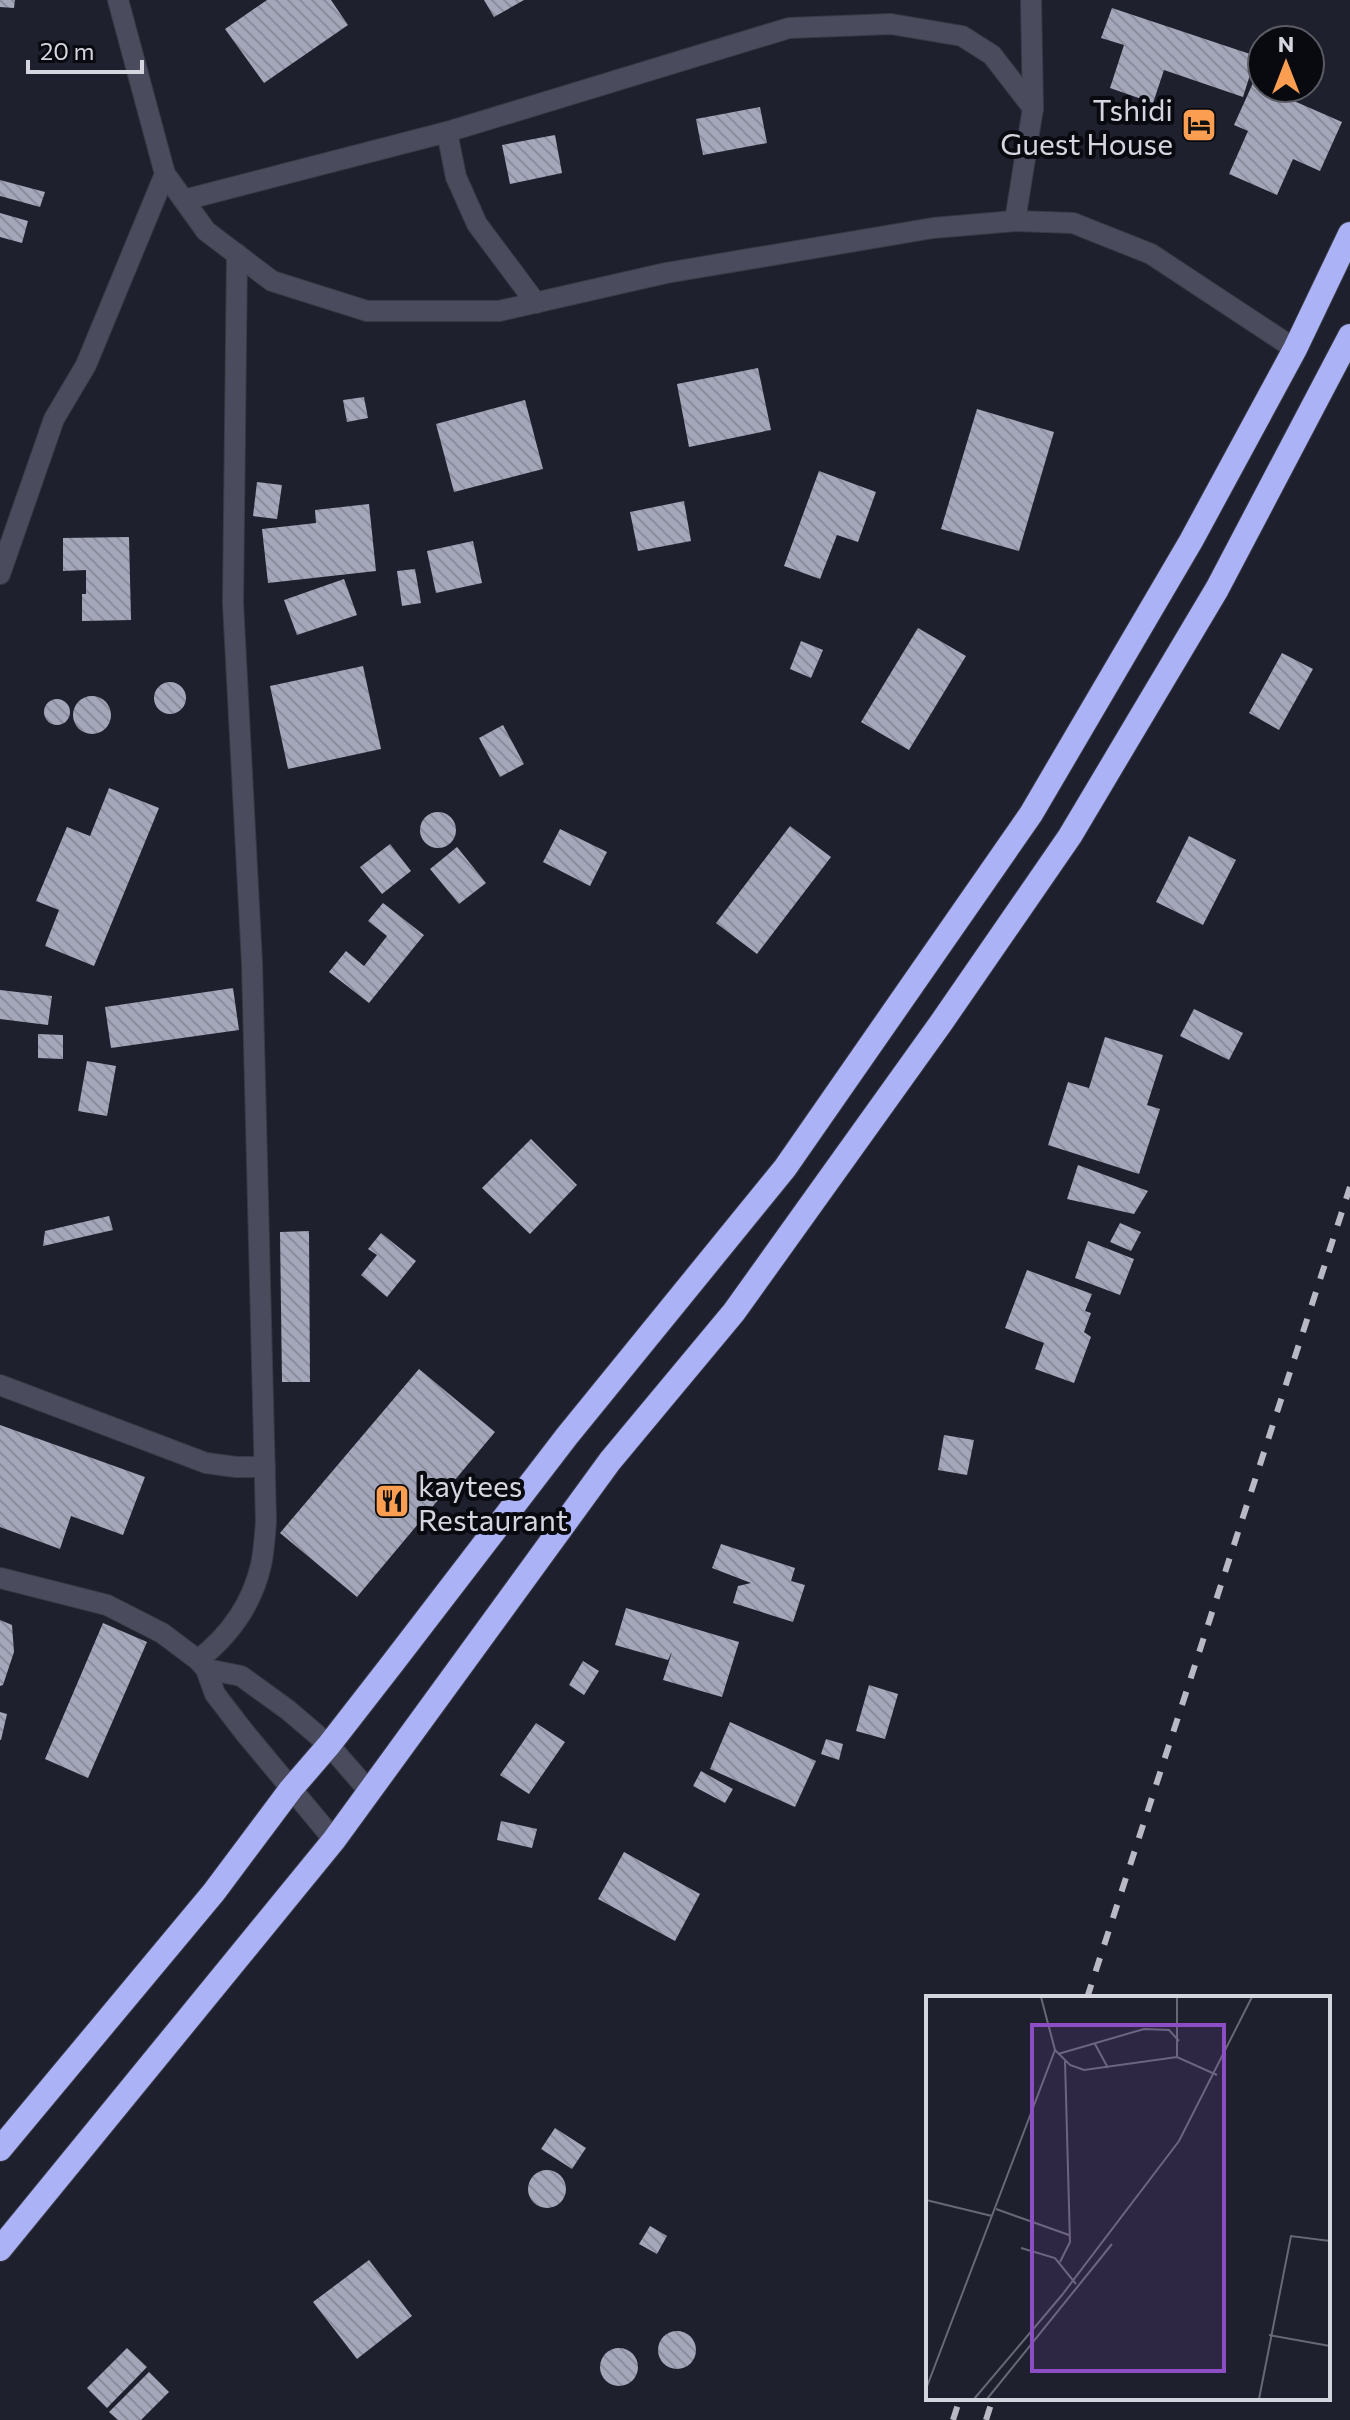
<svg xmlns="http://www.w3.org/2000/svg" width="1350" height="2420" font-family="Commissioner,sans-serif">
  <defs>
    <pattern id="building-back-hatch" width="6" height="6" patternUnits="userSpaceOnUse" patternTransform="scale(2)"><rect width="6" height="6" fill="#a4a7ba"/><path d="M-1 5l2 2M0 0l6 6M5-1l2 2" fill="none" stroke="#8b8d9c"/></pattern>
  </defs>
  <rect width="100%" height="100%" fill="#1e202e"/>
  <!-- building -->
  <g fill="url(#building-back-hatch)">
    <polygon points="0,0 15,0 14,8 0,7"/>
    <polygon points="267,0 331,0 348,25 264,83 225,29"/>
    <polygon points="484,0 524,0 494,17"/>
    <polygon points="1112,8 1256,56 1243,97 1164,70 1153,103 1110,88 1124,45 1101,38"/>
    <polygon points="1253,83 1342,122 1320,171 1293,159 1277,195 1229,174 1248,131 1234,125"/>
    <polygon points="760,107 767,143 703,155 696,119"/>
    <polygon points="555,135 562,173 510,184 502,145"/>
    <polygon points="0,180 45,192 40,207 0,196"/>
    <polygon points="0,213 28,221 22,243 0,237"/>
    <polygon points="758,368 771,430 689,447 677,384"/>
    <polygon points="364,397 368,418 347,422 343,400"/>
    <polygon points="525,400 543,469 454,492 436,424"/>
    <polygon points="977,409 1054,432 1019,551 941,529"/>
    <polygon points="819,471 876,492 858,542 837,535 820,579 784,566"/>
    <polygon points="257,482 282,485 277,519 253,516"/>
    <polygon points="684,501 691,541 638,551 630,512"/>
    <polygon points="369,504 376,571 268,583 262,529 316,523 315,510"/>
    <polygon points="129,537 131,620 82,621 82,594 86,594 86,570 63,571 63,538"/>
    <polygon points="473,541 482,583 436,593 427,551"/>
    <polygon points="415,569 421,603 402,606 397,571"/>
    <polygon points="344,579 357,615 297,635 284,600"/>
    <polygon points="918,628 966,656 909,750 861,722"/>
    <polygon points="801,641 823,650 811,678 790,669"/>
    <polygon points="1282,653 1313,669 1279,730 1249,713"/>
    <polygon points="363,666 381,749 288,769 270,686"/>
    <circle cx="170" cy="698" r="16"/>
    <circle cx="92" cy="715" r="19"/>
    <circle cx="57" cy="712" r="13"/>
    <polygon points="503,725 524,764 500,777 479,738"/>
    <polygon points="109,788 159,808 94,966 45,946 59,910 36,901 67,827 90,836"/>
    <circle cx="438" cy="830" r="18"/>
    <polygon points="790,826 831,857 757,954 716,923"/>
    <polygon points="560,829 607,852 590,886 543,862"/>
    <polygon points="1189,836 1236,860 1203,925 1156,902"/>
    <polygon points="390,844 411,871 382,894 360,867"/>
    <polygon points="457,847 486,883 459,904 430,869"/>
    <polygon points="383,903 424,935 369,1003 329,972 346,951 364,966 387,936 368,921"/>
    <polygon points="233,988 239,1030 111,1048 105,1007"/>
    <polygon points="0,990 52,996 48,1025 0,1019"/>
    <polygon points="1194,1009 1243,1033 1229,1060 1180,1036"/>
    <polygon points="38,1034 63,1035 63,1059 38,1058"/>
    <polygon points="1105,1037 1163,1055 1147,1105 1160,1109 1139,1174 1048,1145 1068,1082 1089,1088"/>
    <polygon points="87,1061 116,1066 107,1116 78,1111"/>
    <polygon points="531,1139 577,1185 530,1234 482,1188"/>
    <polygon points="1078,1165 1148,1191 1134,1214 1067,1199"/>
    <polygon points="109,1216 113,1230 43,1246 45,1231"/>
    <polygon points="1120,1223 1141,1232 1131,1251 1110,1242"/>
    <polygon points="309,1231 310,1382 282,1382 280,1232"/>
    <polygon points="381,1233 416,1261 387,1297 361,1275 377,1255 368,1249"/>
    <polygon points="1088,1241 1134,1259 1120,1295 1075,1278"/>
    <polygon points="1027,1270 1092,1294 1085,1311 1091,1313 1084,1332 1091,1337 1074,1383 1035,1369 1044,1343 1005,1328"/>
    <polygon points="419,1369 495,1432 357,1597 280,1533"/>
    <polygon points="0,1425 145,1477 123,1535 71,1516 60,1549 0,1527"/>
    <polygon points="944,1435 974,1440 967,1475 938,1470"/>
    <polygon points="721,1544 795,1568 791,1581 805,1585 793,1622 733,1603 738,1586 751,1583 712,1568"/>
    <polygon points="626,1608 739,1642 722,1697 663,1680 672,1652 668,1660 615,1645"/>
    <polygon points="0,1620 12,1625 14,1652 3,1685 0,1686"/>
    <polygon points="103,1623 147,1642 88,1778 45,1759"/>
    <polygon points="583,1661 599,1671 584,1695 569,1685"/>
    <polygon points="869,1685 898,1694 885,1739 856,1731"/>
    <polygon points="0,1712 7,1714 1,1740 0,1740"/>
    <polygon points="730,1722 816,1761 795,1807 710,1769"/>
    <polygon points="536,1723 565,1742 529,1794 500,1775"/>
    <polygon points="826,1739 843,1744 839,1760 821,1754"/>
    <polygon points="701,1771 733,1789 725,1803 693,1786"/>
    <polygon points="501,1821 537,1829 532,1848 497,1840"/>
    <polygon points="624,1852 700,1894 675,1941 598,1899"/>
    <polygon points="555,2128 586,2148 572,2169 541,2149"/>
    <circle cx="547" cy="2189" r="19"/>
    <polygon points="650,2226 667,2236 657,2254 639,2244"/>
    <polygon points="369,2260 412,2316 357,2359 313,2302"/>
    <circle cx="677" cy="2350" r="19"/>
    <circle cx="619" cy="2367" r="19"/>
    <polygon points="127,2348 147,2367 107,2408 87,2388"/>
    <polygon points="149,2372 169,2392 141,2420 118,2420 109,2412"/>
  </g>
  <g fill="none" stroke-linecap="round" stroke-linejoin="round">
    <!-- minor casing -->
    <g stroke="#393a46" stroke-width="22">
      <g id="minor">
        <polyline points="447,132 456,177 477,224 536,303"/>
        <polyline points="165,174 206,231 272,281 367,311 499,311 666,273 933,228 1015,221 1073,223 1151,254 1295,349"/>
        <polyline points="184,200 447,132 789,28 891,24 962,36 992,55 1033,108"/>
        <polyline points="1015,221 1033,108 1031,0"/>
        <polyline points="0,574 54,419 86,365 165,174 118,0"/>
        <polyline points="0,1385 206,1463 236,1467 265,1467"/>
        <polyline points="0,1578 107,1605 162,1633 198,1660 206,1669 215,1694 245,1733 334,1840"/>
        <path d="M198 1660C229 1636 252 1604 261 1565 264 1551 265 1535 266 1521L252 963 233 603 237 254"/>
        <polyline points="206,1669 241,1676 288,1710 329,1745 369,1791"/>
      </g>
    </g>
    <!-- highway casing -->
    <g stroke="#393a46" stroke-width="26">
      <g id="highway">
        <polyline points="0,2149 214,1892 291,1789 329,1745 392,1664 567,1436 785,1168 1031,814 1191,541 1295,349 1350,234"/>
        <polyline points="0,2249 334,1840 610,1461 734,1312 941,1023 1070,836 1217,589 1350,336"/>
      </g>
    </g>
    <!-- minor -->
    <use href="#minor" stroke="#4a4c5d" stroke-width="20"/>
    <!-- highway -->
    <use href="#highway" stroke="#abb3f6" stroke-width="24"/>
    <!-- rail -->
    <g stroke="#b8b9c4" stroke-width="6" stroke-dasharray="14 14" stroke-linecap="butt">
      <polyline points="1087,1998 1350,1187"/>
      <polyline points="953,2420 960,2398"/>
      <polyline points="986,2420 993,2398"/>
    </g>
  </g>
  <!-- icons -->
  <defs>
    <g id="hotel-square" transform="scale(1.8)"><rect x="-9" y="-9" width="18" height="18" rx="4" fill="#fb9e51" stroke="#090a10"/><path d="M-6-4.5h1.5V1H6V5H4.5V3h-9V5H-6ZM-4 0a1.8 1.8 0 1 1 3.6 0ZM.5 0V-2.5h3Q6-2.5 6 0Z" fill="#111"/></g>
    <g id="restaurant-square" transform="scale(1.8)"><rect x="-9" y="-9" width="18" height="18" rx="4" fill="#fb9e51" stroke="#090a10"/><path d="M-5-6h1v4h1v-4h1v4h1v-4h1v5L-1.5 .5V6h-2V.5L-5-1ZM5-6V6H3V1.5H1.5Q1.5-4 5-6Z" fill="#111"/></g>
  </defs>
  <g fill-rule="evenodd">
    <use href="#hotel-square" x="1199" y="125"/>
    <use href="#restaurant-square" x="392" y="1501"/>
  </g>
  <g text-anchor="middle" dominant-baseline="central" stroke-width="8" stroke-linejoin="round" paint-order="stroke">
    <!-- poi labels -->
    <g font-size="30" fill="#d4d5df" stroke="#090a10" text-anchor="end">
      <text x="1173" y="108">Tshidi<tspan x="1173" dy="34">Guest House</tspan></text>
      <text x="418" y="1484" text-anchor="start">kaytees<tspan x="418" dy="34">Restaurant</tspan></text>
    </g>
  </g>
  <!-- overview -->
  <g transform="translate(926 1996)">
    <rect width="404" height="404" fill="#1e202e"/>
    <path fill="none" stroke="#676875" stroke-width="2" d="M169 48 182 72M129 54 144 69 158 74 251 61 291 79M132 58 218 33 243 34 253 45M251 61V1M0 204 66 220M70 213 143 239M95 252 129 262 150 288M134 266 144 246 139 65M343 339 404 350M0 393 129 54 115 1M48 403 136 299 253 145 326 1M61 403 186 248M333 403 365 240 404 245"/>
    <path fill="#8d4ec5" fill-opacity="0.15" stroke="#8d4ec5" stroke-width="4" d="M106 29H298V375H106Z"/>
    <rect width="404" height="404" fill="none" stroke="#d4d5df" stroke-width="4"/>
  </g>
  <!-- north arrow -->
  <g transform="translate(1286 64)"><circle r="38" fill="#090a10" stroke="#5a5b63" stroke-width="2"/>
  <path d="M0-6L14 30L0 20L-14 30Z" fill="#fb9e51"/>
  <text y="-12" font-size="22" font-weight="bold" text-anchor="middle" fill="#d4d5df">N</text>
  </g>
  <!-- scale -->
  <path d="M28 60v12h114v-12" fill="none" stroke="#d4d5df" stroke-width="4"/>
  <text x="40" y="60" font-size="24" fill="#d4d5df" stroke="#090a10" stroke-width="6" paint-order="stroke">20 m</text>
</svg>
